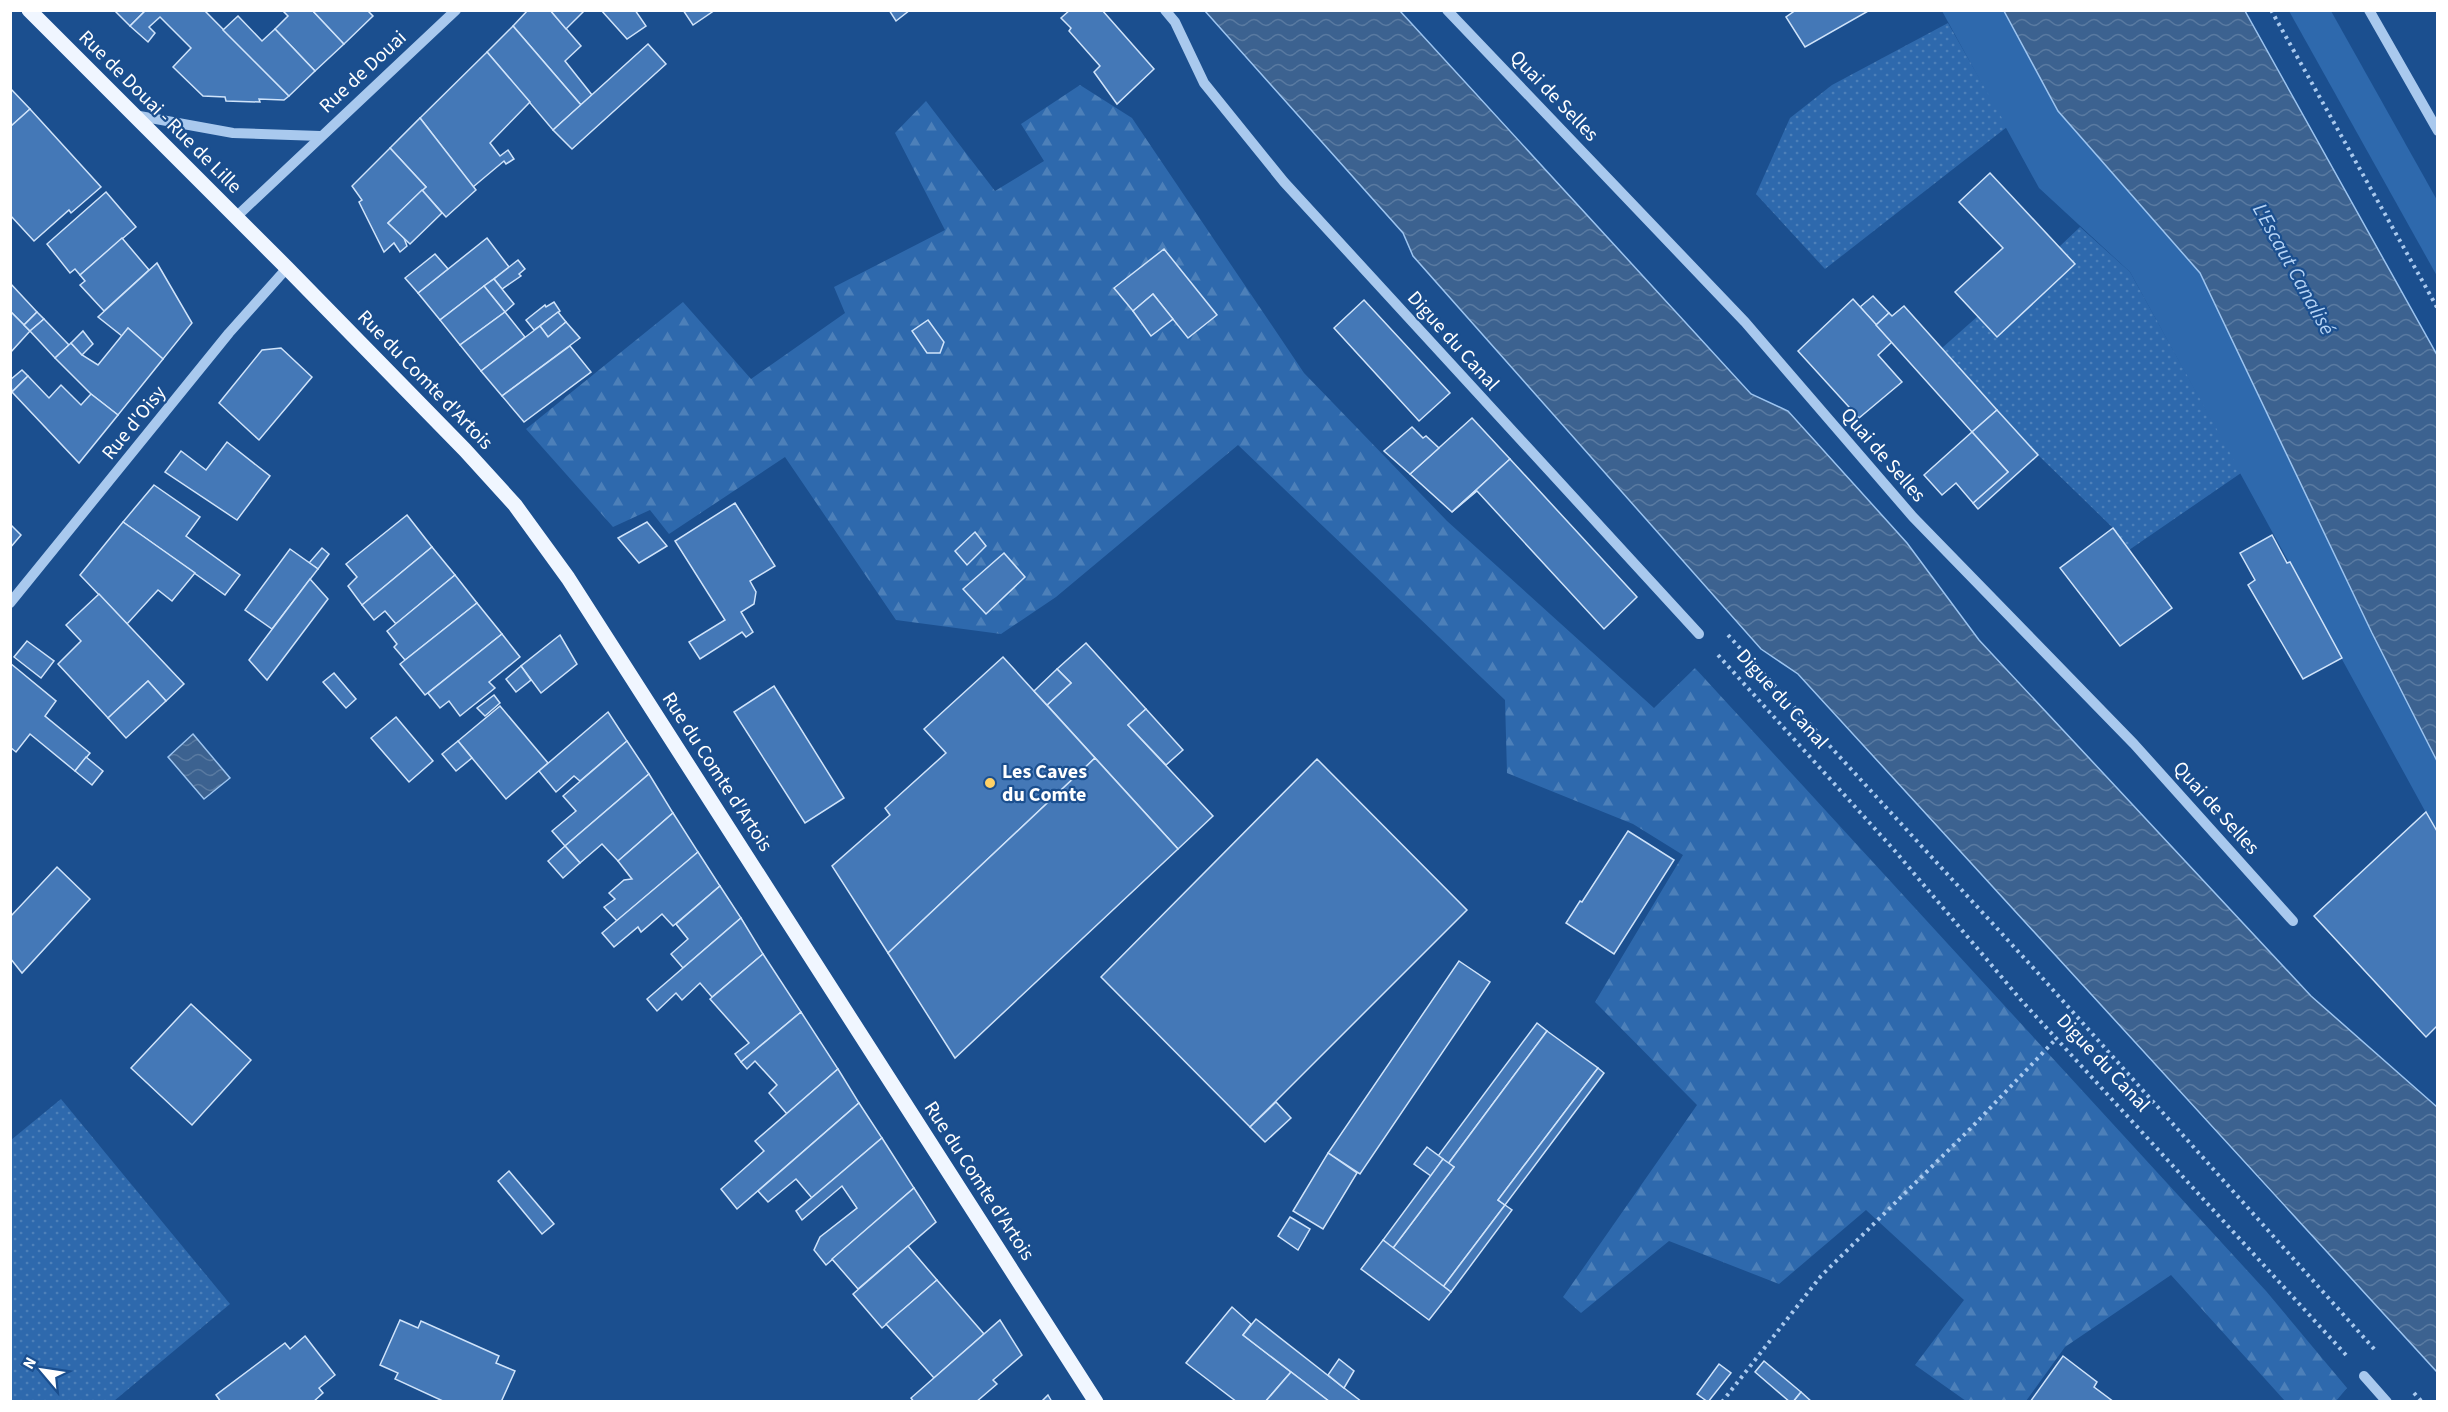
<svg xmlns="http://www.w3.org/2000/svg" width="2448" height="1412" font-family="'Source Sans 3',sans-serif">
  <defs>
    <pattern id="forest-firs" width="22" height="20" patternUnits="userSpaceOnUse" patternTransform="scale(1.5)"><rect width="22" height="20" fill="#2e69ad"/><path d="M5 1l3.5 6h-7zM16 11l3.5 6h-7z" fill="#4d80b9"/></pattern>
    <pattern id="garden-dots" width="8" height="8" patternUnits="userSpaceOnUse" patternTransform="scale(1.5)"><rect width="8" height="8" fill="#2e69ad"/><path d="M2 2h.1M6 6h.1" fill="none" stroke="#4d80b9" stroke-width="1.8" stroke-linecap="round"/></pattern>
    <pattern id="water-waves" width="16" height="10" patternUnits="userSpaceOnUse" patternTransform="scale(1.5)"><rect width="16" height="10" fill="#3c6290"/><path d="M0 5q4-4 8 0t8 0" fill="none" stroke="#597aa1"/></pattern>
  </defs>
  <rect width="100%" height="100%" fill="#1b4f8f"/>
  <!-- grass -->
  <g fill="#2e69ad">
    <polygon points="1942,11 2004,11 2058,111 2200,273 2372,633 2437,761 2437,833 2130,272 2039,188"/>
    <polygon points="2289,11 2331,11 2437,200 2437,276"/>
  </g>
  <!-- forest -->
  <polygon fill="url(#forest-firs)" points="1080,85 1132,118 1304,373 1447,521 1654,708 1695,668 2266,1291 2347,1388 2336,1401 2285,1401 2171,1275 2065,1347 2026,1401 1966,1401 1915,1365 1964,1300 1866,1210 1779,1284 1669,1241 1581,1313 1563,1297 1697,1105 1595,1002 1683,855 1633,824 1507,773 1505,700 1238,445 1056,597 1001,634 896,620 785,457 669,534 650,510 613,527 526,429 683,302 751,379 845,313 834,287 945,230 895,133 926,101 995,191 1044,161 1021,124"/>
  <!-- garden -->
  <g fill="url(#garden-dots)">
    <polygon points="1948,23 2007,127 1825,269 1756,194 1790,118 1832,85"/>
    <polygon points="2080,227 2130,272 2241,473 2129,550 2113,528 2038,455 1942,348 1978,316 1997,336 2075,265 2059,247"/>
    <polygon points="61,1099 230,1304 114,1401 11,1401 11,1140"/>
  </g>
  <!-- water -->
  <g fill="url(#water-waves)" stroke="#9cc4f0" stroke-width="1.5">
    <polygon points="1205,11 1400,11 1751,394 1788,411 1907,543 1979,640 2311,996 2437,1107 2437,1372 1798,674 1761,649 1413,256 1403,233"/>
    <polygon points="2004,11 2245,11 2437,355 2437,761 2372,633 2200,273 2058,111"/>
    <polygon points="193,734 230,778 204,799 168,757"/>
  </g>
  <!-- building -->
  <g fill="#4478b7" stroke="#cfe3fa" stroke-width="1.5">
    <polygon points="114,10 146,10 130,26"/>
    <polygon points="146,10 204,10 289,96 284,100 259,99 260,102 226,101 225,97 203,96 173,67 191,48 160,17 149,27 155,33 148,42 130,26"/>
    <polygon points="282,10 312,10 344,44 315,71 275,29 288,16"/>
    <polygon points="312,10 367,10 373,16 344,44"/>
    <polygon points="528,10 550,10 581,46 565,61 592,95 581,105 513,26"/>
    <polygon points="550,10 585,10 566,29"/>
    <polygon points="601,10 635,10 646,26 627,39"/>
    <polygon points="683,10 715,10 693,25"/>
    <polygon points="889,10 910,10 896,21"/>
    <polygon points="1070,10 1102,10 1154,69 1117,104 1094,72 1100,66 1069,31 1071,28 1061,18"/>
    <polygon points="1796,10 1870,10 1805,47 1786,17"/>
    <polygon points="238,16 262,41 275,29 315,71 289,96 223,30"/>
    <polygon points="513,26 581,105 553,130 487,52"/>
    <polygon points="648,44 666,64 572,149 553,130"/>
    <polygon points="487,52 530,102 490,143 500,156 508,150 514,159 506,164 504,161 473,187 420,118"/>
    <polygon points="10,88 30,109 10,127"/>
    <polygon points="30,109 101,187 71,213 69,210 34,241 10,215 10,127"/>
    <polygon points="420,118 476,190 446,217 422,190 426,187 390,148"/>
    <polygon points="390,148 426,187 388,223 404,238 407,246 400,252 394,243 384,252 359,202 362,200 352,186"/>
    <polygon points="1990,173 2075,264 1997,337 1955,292 2003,248 1959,202"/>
    <polygon points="422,190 442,213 410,244 388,223"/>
    <polygon points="106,192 136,227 80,275 75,269 70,273 47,244"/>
    <polygon points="122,238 149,270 104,311 80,285 85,281 80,275"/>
    <polygon points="487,238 509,267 440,320 418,293"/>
    <polygon points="1164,249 1217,315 1188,338 1153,294 1133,311 1114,288"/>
    <polygon points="435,254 448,269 418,293 405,278"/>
    <polygon points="518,260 525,269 519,274 521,276 502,289 494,279"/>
    <polygon points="157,263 192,323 163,359 128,328 122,336 98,317"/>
    <polygon points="494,279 514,304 505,312 484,286"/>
    <polygon points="10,283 37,312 24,325 10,311"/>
    <polygon points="484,286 505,312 460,345 440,320"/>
    <polygon points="1153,294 1173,319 1151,336 1133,311"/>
    <polygon points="1873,296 1889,313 1876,325 1860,307"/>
    <polygon points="1853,299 1892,342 1878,355 1902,382 1859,418 1798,351"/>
    <polygon points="1364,300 1450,393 1419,421 1334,328"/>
    <polygon points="554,302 560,311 534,330 526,320 545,305 546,307"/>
    <polygon points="1904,306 1997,410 1972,432 1876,325 1889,313 1892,316"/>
    <polygon points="10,311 30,331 10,353"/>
    <polygon points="37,312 44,319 30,331 24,325"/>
    <polygon points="505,312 525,337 481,371 460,345"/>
    <polygon points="558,312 566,322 548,337 540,326"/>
    <polygon points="44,319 69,345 55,358 30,331"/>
    <polygon points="928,320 944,342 940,353 927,353 912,331"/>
    <polygon points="566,322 580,338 502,396 481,371 540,326 548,337"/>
    <polygon points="128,328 163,359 118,415 91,394 55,358 71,343 82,355 98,365"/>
    <polygon points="83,331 93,344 82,355 71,343"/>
    <polygon points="570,346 591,372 524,422 502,396"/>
    <polygon points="281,348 312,377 259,440 219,403 262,350"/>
    <polygon points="22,370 28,376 12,392 10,380"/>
    <polygon points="28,376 49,398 61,385 81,405 91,394 118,415 79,463 12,392"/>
    <polygon points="1997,410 2038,455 1978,509 1973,503 2008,472 1972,432"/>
    <polygon points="1472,418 1510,459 1452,512 1410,474"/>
    <polygon points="1412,427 1423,438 1426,436 1439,448 1410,474 1384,451"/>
    <polygon points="1972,432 2008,472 1973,503 1956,483 1942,495 1924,475"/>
    <polygon points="227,442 270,476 237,520 165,472 181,451 206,470"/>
    <polygon points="1510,459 1637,597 1604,629 1477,491 1452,512"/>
    <polygon points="154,485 200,517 186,536 240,575 225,595 123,522"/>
    <polygon points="735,503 775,566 750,581 756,592 754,604 741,612 753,632 746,637 742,632 700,659 689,642 725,620 675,541"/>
    <polygon points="407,515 432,547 362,605 348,586 357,577 346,564"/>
    <polygon points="123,522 195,573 172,601 158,590 127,624 80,575"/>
    <polygon points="647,522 667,546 639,563 618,538"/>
    <polygon points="10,524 21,535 10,548"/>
    <polygon points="2113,528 2172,608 2120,646 2060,568"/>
    <polygon points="975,532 986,546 967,565 955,551"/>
    <polygon points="2272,535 2287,563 2290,562 2342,658 2303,679 2248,585 2255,580 2240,553"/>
    <polygon points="432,547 455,575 396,624 385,611 374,620 362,605"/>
    <polygon points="322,548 329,554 318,569 309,563"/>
    <polygon points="290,549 318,569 272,629 245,610"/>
    <polygon points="1004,553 1025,577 986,614 963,589"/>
    <polygon points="455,575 477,603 405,660 394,647 397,644 387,631"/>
    <polygon points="310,579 328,599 267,680 249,660"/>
    <polygon points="99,594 184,684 166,701 148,681 108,718 58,664 81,641 66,625"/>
    <polygon points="477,603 502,634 425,695 400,664"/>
    <polygon points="502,634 520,657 489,682 495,688 460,716 449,701 440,708 428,693"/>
    <polygon points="560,635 577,664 541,693 521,666"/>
    <polygon points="27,641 54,661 41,678 14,657"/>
    <polygon points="1086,643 1146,709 1128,725 1213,816 1178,849 1047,705 1071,683 1057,669"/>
    <polygon points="1003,657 1095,758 888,953 832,866 890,815 885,808 946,753 924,729"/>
    <polygon points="10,663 56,701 45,716 90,753 75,771 30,734 16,752 10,747"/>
    <polygon points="521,666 531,680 516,692 506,679"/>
    <polygon points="1057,669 1071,683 1047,705 1034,691"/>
    <polygon points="334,673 356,699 346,708 323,682"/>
    <polygon points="148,681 166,701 126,738 108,718"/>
    <polygon points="774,686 844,798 805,823 734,712"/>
    <polygon points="494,695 500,703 485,716 477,708"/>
    <polygon points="500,706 548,763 506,799 458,741"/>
    <polygon points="1146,709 1183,750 1166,765 1128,725"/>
    <polygon points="608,712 627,741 580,781 574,776 556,792 539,771"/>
    <polygon points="396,717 433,761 409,782 371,738"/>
    <polygon points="458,741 472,758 456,771 442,754"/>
    <polygon points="627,741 649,774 565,846 552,831 576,811 563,796"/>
    <polygon points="86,757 103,771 92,785 75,771"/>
    <polygon points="1095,758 1178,849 955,1058 888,953"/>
    <polygon points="1317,759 1467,910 1250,1127 1101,977"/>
    <polygon points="649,774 673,813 618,861 602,844 580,863 565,846"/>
    <polygon points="2426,812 2438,833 2438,1025 2426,1037 2314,916"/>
    <polygon points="673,813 698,852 617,921 604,907 615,899 609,893 624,880 632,879 618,861"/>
    <polygon points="1628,831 1674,860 1614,954 1566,923 1580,901 1582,902"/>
    <polygon points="565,846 580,863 563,878 548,861"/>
    <polygon points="698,852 720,886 673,926 662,914 641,932 638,927 614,947 602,933"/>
    <polygon points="57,867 90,899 22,973 10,958 10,917"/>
    <polygon points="720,886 741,918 683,968 671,954 688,939 676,924"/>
    <polygon points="741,918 763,954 712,997 700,983 682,1000 676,993 657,1011 647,999"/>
    <polygon points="763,954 801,1012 741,1062 735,1054 749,1043 710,999"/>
    <polygon points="1459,961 1490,982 1360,1174 1328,1153"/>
    <polygon points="191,1004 251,1060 192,1125 131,1068"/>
    <polygon points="801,1012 838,1069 787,1114 769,1093 777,1085 755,1061 747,1069 741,1062"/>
    <polygon points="1537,1023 1547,1031 1448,1164 1438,1156"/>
    <polygon points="1547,1031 1598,1068 1498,1200 1505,1205 1443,1287 1393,1248 1454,1167 1448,1164"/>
    <polygon points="1598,1068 1604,1073 1505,1205 1498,1200"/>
    <polygon points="838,1069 859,1103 737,1209 721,1189 764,1151 755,1141"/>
    <polygon points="1276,1102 1291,1118 1265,1142 1250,1127"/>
    <polygon points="859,1103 882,1138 812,1198 796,1179 768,1202 758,1191"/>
    <polygon points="882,1138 914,1188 826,1265 814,1250 820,1237 857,1208 842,1186 802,1220 796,1211"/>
    <polygon points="1427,1147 1443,1159 1431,1176 1414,1164"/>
    <polygon points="1328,1153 1357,1173 1323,1229 1293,1211"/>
    <polygon points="1443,1159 1454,1167 1393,1248 1383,1240"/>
    <polygon points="509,1171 554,1224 542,1234 498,1181"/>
    <polygon points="914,1188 936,1222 858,1289 832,1259"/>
    <polygon points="1505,1205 1512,1210 1451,1292 1443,1287"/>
    <polygon points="1290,1217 1310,1229 1298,1250 1278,1236"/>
    <polygon points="1383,1240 1451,1292 1429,1320 1361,1269"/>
    <polygon points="908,1246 937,1280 882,1328 853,1294"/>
    <polygon points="937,1280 984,1334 934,1378 886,1324"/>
    <polygon points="1232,1307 1251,1324 1243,1335 1291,1372 1265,1402 1237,1402 1186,1363"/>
    <polygon points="1256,1319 1344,1388 1362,1402 1330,1402 1243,1335"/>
    <polygon points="400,1320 418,1328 421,1321 499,1356 496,1363 515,1371 501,1402 445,1402 395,1379 398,1373 380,1365"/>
    <polygon points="1000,1320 1022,1355 993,1380 997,1384 976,1402 914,1402 911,1398"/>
    <polygon points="305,1336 335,1375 319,1388 323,1393 313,1402 221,1402 216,1395 285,1343 290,1349"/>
    <polygon points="2063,1356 2097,1382 2094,1387 2114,1402 2030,1402"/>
    <polygon points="1339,1359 1354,1371 1344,1388 1328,1375"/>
    <polygon points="1764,1361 1801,1392 1793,1402 1790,1402 1755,1372"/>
    <polygon points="1719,1364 1731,1373 1708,1402 1697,1394"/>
    <polygon points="1291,1372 1330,1402 1265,1402"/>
    <polygon points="1801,1392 1812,1402 1793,1402"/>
    <polygon points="1048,1395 1052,1402 1041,1402"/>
  </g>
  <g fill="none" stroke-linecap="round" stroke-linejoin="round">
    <!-- path -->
    <g stroke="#a9c9ee" stroke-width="4" stroke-dasharray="3 4.5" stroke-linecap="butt">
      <polyline points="2271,10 2438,309"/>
      <polyline points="1728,635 2037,972 2375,1350"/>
      <polyline points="1718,655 1895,851 2021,1000 2346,1355"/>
      <polyline points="2414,1393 2422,1402"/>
      <polyline points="1722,1402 1821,1276 1973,1126 2056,1039"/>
    </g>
    <!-- minor -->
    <g stroke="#a9c9ee" stroke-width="10">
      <polyline points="1165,10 1175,22 1204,83 1284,182 1699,634"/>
      <polyline points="1447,10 1745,322 1913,517 2134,744 2293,921"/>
      <polyline points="2369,10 2438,131"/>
      <polyline points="134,115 233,133 320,136"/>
      <polyline points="236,217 456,10"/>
      <polyline points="10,603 229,333 287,268"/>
      <polyline points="2364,1376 2387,1402"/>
    </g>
    <!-- major -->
    <polyline stroke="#f0f6ff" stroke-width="15" points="29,10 287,268 465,450 515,505 568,578 1096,1402"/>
  </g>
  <!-- markers -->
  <circle fill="#ffd166" stroke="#1b4f8f" stroke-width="2" cx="990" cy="783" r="6"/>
  <g text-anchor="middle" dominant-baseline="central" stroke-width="4.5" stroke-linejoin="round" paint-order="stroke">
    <!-- street labels -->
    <g font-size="20" fill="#fff" stroke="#1b4f8f">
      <text transform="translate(363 72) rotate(-43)">Rue de Douai</text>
      <text transform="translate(1554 96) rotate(46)">Quai de Selles</text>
      <text transform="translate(160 112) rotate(45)">Rue de Douai - Rue de Lille</text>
      <text transform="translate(1453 341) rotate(48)">Digue du Canal</text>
      <text transform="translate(425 380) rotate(46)">Rue du Comte d'Artois</text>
      <text transform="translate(134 423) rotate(-51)">Rue d'Oisy</text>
      <text transform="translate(1883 455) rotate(49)">Quai de Selles</text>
      <text transform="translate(1782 699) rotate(48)">Digue du Canal</text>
      <text transform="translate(717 772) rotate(57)">Rue du Comte d'Artois</text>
      <text transform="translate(2216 808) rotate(48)">Quai de Selles</text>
      <text transform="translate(2103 1063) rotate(47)">Digue du Canal</text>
      <text transform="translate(979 1181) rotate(57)">Rue du Comte d'Artois</text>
    </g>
    <!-- poi labels -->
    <g font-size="20" font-weight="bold" fill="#fff" stroke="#1b4f8f" text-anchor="start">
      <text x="1002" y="772">Les Caves<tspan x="1002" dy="23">du Comte</tspan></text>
    </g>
    <!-- water labels -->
    <g font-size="21" font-style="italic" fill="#b5d3f5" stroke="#1b4f8f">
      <text transform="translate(2294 269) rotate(61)">L'Escaut Canalisé</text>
    </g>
  </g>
  <!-- border -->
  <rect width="2448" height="1412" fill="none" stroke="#ffffff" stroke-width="24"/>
  <!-- north arrow -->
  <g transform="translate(42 1370) rotate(299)" stroke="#1b4f8f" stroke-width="4.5" paint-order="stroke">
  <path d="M0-4.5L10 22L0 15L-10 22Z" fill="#ffffff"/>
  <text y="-9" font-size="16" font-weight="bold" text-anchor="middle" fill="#ffffff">N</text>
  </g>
</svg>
